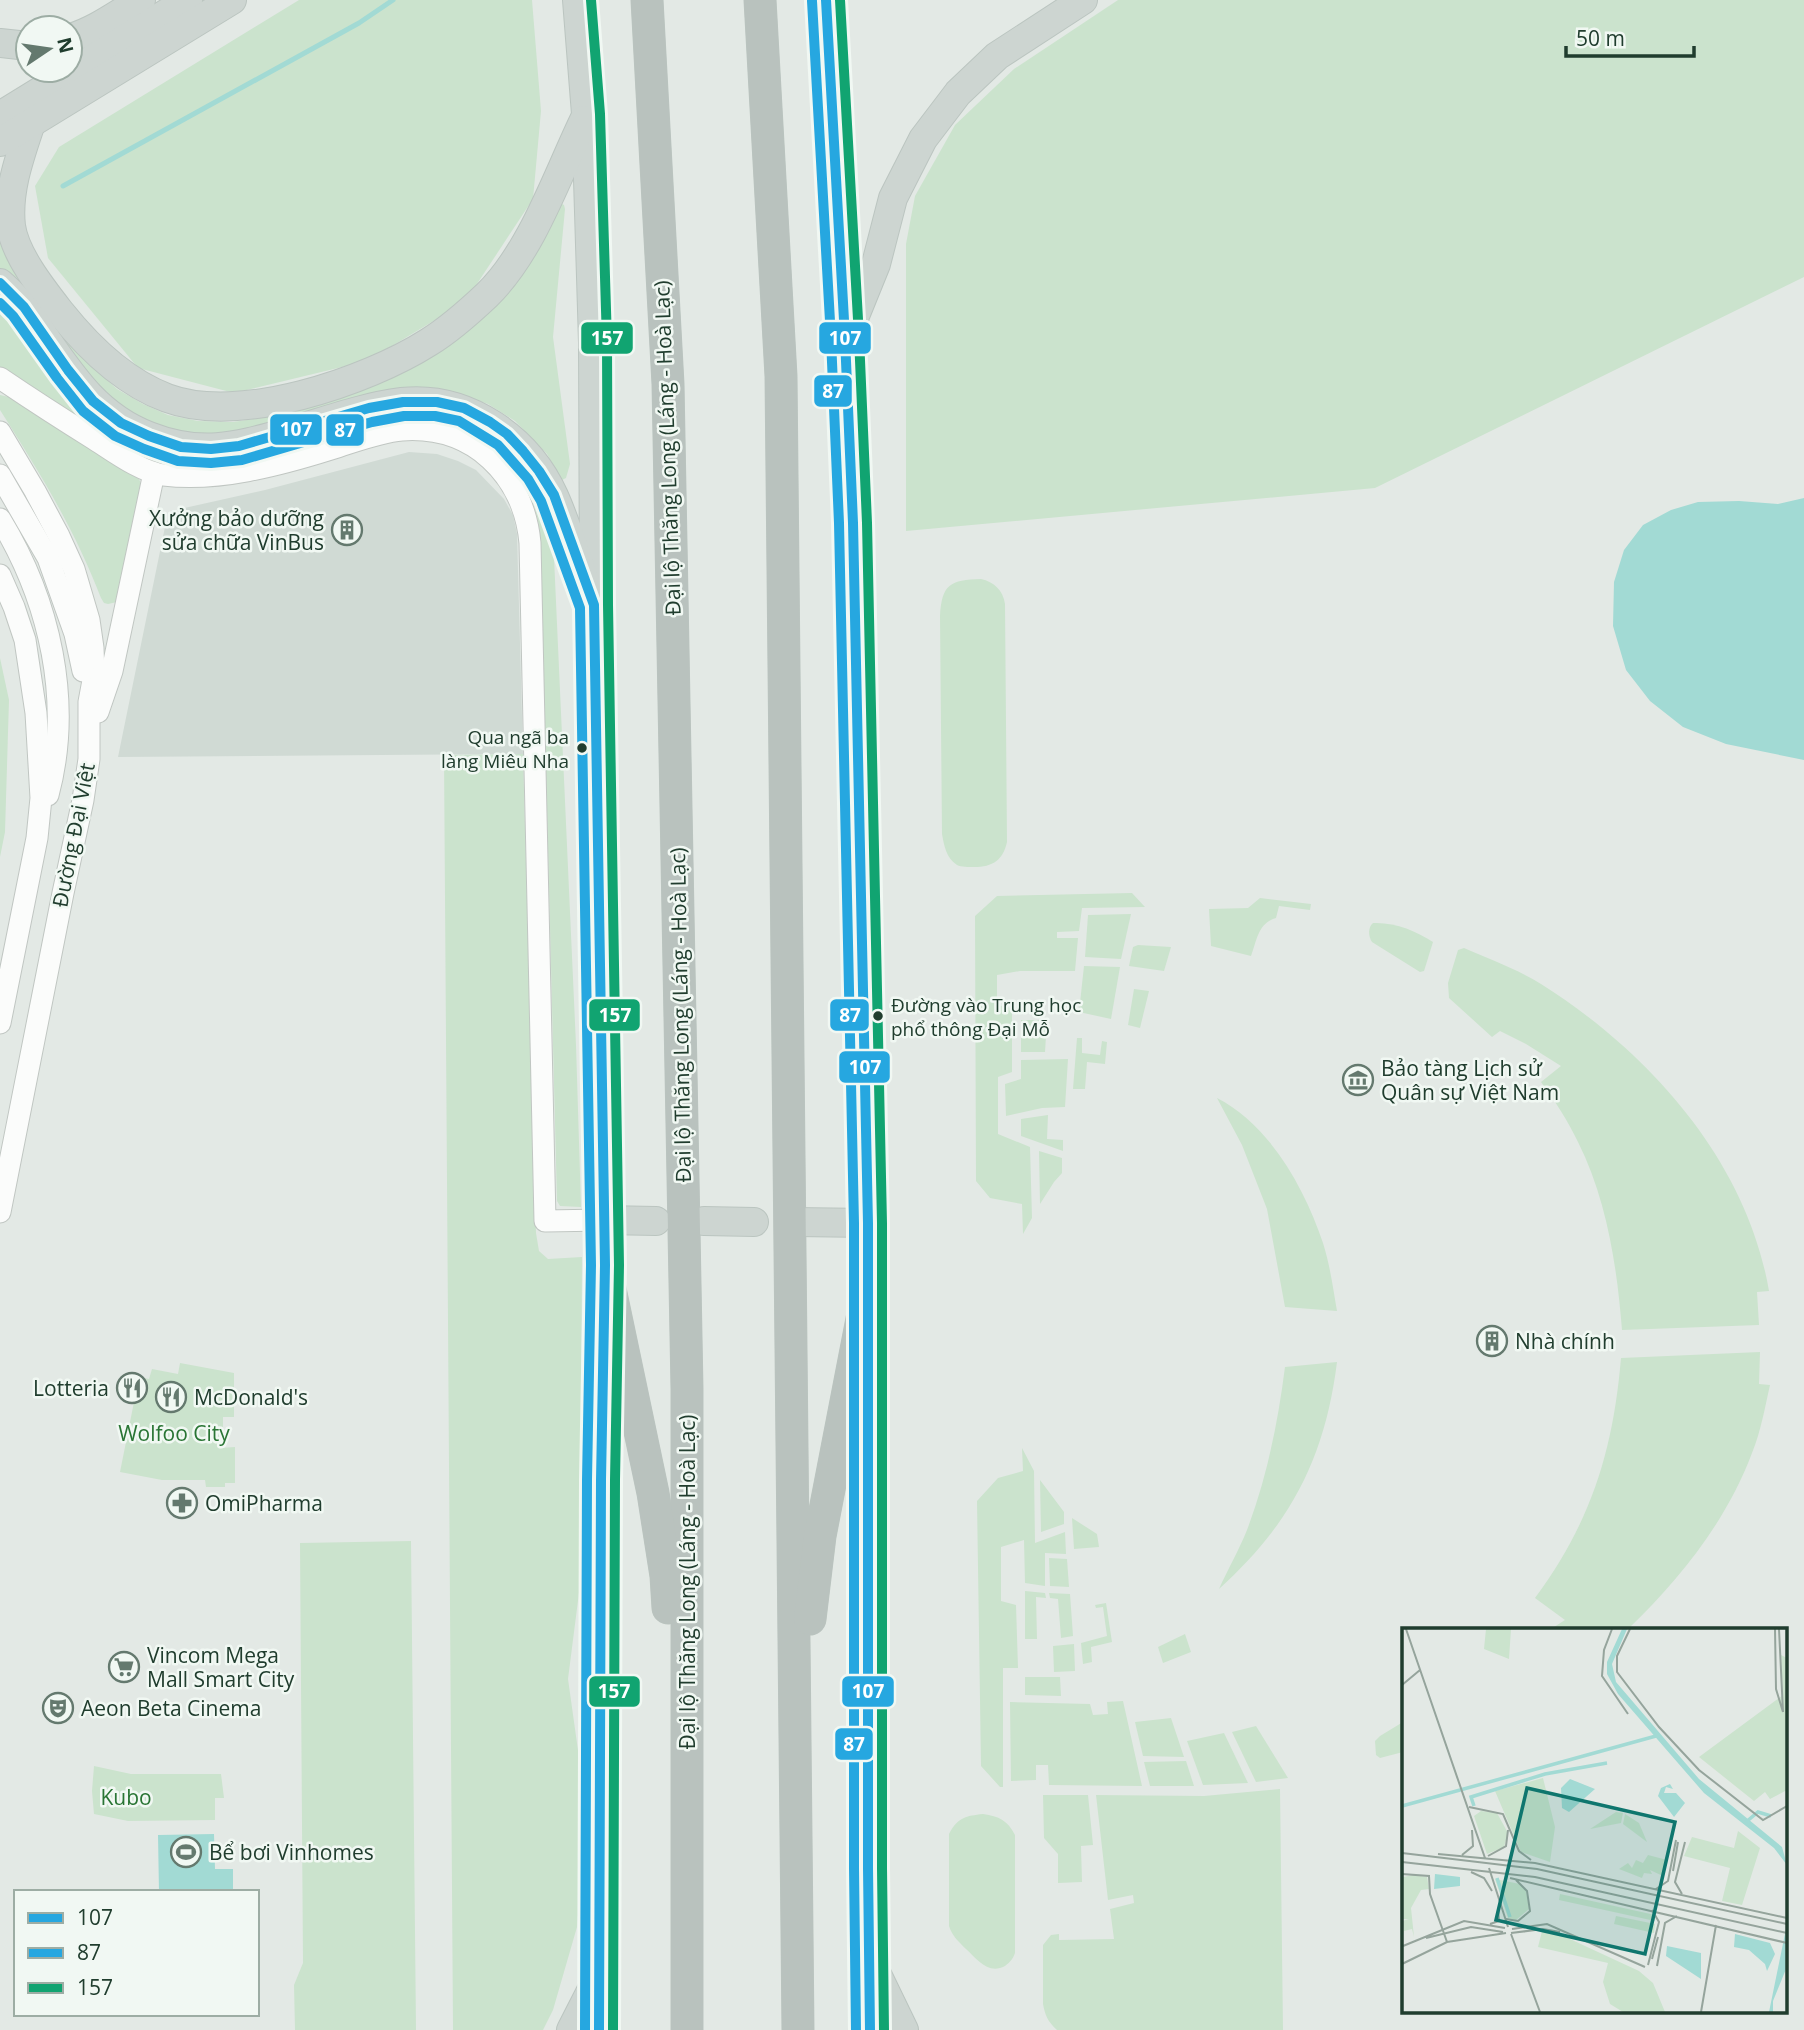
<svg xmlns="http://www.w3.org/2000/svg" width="1804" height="2030" font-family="'Open Sans',sans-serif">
  <rect width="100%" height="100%" fill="#e3e9e5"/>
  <!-- built -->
  <polygon fill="#d0dad4" points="409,452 437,454 458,461 476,470 504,499 513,515 517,534 523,754 118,757 166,522 180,509 265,490"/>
  <!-- green -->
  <g fill="#cbe3cd">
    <polygon points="299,0 532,0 541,111 533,199 465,302 367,361 234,393 138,368 48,258 35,186 59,147"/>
    <polygon points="1118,0 1804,0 1804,277 1375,488 906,531 906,244 915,196 955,125 1014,69"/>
    <polygon points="560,203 564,205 565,209 553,337 570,464 566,478 562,480 547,454 515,421 488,404 456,393 276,424 206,437 150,426 102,396 0,271 0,207 87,362 117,389 143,404 168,415 198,421 233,422 265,417 321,404 422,361"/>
    <path d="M0 300C6 306 13 313 18 320 30 335 39 353 50 369 78 408 115 445 163 456 172 458 181 458 190 459L434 409 518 453 552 513 576 1045 581 1207 560 1206 557 1201 540 534C530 449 460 406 378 423L251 462 191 468 162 463 135 454 0 368Z"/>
    <path d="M0 395 9 397 139 479 142 486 117 602 108 604 104 603 101 598C74 528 40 473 0 410Z"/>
    <path d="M981 579C994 582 1003 590 1005 604L1007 842C1003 860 993 867 974 867 969 867 961 867 957 865 946 858 944 845 942 834L940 616C942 584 950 580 981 579Z"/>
    <polygon points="0,658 9,700 5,832 0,857"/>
    <polygon points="523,754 536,1233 539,1251 548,1259 582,1257 580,1585 568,1679 583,1786 580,1891 577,1927 553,2010 543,2030 453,2030 444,755"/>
    <polygon points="1132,893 1145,907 1082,908 1079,931 1057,932 1057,938 1078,938 1075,971 1020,971 997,975 997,1005 1012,1008 1012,1072 998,1077 998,1134 1030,1147 1032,1218 1023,1234 1022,1204 990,1198 976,1181 975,916 997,896"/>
    <path d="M1260 898 1311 904 1310 910 1279 906 1276 918C1258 923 1257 940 1251 956L1211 946 1209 909 1248 908Z"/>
    <polygon points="1131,914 1121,959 1085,957 1088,915"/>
    <path d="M1373 923C1395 922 1416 931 1433 942L1424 971 1420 972 1372 942C1368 936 1368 927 1373 923Z"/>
    <polygon points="1138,945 1171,947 1164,971 1129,966 1133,947"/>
    <path d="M1464 948C1489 959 1517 969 1541 984 1649 1052 1747 1161 1769 1291L1757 1292 1759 1325 1622 1330C1617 1267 1607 1200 1578 1142 1568 1121 1555 1101 1541 1082L1561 1066 1526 1044 1500 1031 1492 1037 1449 998 1448 983 1458 950Z"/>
    <polygon points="1084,966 1120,967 1111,1019 1079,1012"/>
    <polygon points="1134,989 1149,991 1140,1028 1128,1025"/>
    <polygon points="1021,1020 1047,1020 1045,1052 1021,1052"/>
    <polygon points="1077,1038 1082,1038 1082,1053 1100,1055 1102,1041 1107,1042 1105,1064 1087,1062 1085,1089 1073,1089"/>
    <polygon points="1068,1059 1065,1107 1042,1108 1006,1116 1005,1084 1021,1079 1021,1060"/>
    <path d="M1217 1098C1270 1125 1305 1189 1323 1243 1330 1265 1333 1288 1337 1311L1285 1307 1267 1209 1242 1145Z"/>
    <polygon points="1048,1115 1047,1139 1063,1140 1063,1151 1021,1136 1021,1119"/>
    <polygon points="1039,1151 1062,1158 1062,1173 1054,1182 1040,1204"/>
    <path d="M1760 1352 1759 1384 1770 1385C1765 1407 1761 1431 1752 1453 1726 1522 1680 1579 1628 1629H1551L1565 1620 1535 1598C1591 1522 1613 1452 1621 1358Z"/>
    <path d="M1337 1362C1325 1458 1291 1524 1219 1589 1228 1569 1239 1550 1247 1530 1267 1477 1278 1422 1285 1367Z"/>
    <polygon points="180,1363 234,1373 234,1417 223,1417 223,1430 219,1430 220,1448 235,1447 235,1483 225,1483 225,1487 206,1487 205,1480 162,1480 120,1472 139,1377 149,1379 152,1369 178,1374"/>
    <polygon points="1022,1448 1034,1471 1035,1543 1065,1532 1066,1554 1045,1553 1045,1586 1025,1583 1024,1540 1001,1547 1001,1601 1016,1605 1018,1668 1003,1668 1003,1787 1000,1787 981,1766 977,1501 998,1478 1023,1471"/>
    <polygon points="1040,1480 1064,1512 1064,1524 1041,1532"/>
    <polygon points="1072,1518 1097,1534 1099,1547 1074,1549"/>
    <polygon points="411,1541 416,2030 295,2030 294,1985 303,1963 300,1543"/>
    <polygon points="1049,1558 1067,1559 1069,1587 1050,1586"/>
    <polygon points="1025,1591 1045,1593 1046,1598 1036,1597 1037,1639 1025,1639"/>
    <polygon points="1049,1593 1070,1594 1073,1636 1061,1638 1058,1599 1050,1598"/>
    <polygon points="1106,1603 1112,1642 1091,1647 1092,1662 1083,1664 1081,1643 1107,1636 1103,1607 1096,1608 1095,1605"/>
    <polygon points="1185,1634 1191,1652 1163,1663 1158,1647"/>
    <polygon points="1074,1644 1075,1671 1054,1672 1053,1646"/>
    <polygon points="1025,1677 1060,1677 1061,1696 1025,1695"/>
    <polygon points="1123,1701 1142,1786 1049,1785 1048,1765 1036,1765 1036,1780 1011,1781 1010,1702 1090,1704 1093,1715 1108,1714 1107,1702"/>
    <polygon points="1171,1718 1184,1757 1143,1756 1135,1722"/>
    <polygon points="1403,1722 1403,1752 1380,1758 1376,1755 1375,1741 1380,1736"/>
    <polygon points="1256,1726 1288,1778 1256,1782 1232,1732"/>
    <polygon points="1224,1733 1248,1783 1203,1785 1187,1741"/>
    <polygon points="1186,1761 1194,1786 1150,1786 1144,1762"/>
    <polygon points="94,1766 131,1774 221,1774 224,1798 215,1798 215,1820 128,1821 94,1814 92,1791"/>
    <path d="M1280 1789 1283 2030H1057C1048 2022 1045 2015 1043 2004V1945L1051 1935 1059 1934V1940L1114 1939 1110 1909 1134 1903 1133 1895 1108 1900 1096 1795 1204 1796Z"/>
    <polygon points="1043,1795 1088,1795 1093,1845 1081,1846 1082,1882 1058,1883 1058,1854 1044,1838"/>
    <path d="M983 1814C999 1816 1008 1821 1015 1835V1953C1013 1959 1010 1962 1005 1966 988 1975 977 1959 966 1949 959 1942 952 1936 949 1926V1834C958 1817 966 1816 983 1814Z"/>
  </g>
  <!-- water -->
  <g fill="#a2dad4">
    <polygon points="1804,498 1804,760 1726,744 1683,727 1650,701 1626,670 1613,626 1614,582 1624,550 1643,525 1671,510 1698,502 1739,501 1778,504"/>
    <polygon points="214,1834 215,1869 233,1869 233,1892 159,1892 158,1835"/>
  </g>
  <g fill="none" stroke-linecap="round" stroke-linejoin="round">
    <!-- stream -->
    <polyline stroke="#a2dad4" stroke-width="5" points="63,186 359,23 393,0"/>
    <!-- minor casing -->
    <g stroke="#c0c6c2" stroke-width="23">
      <g id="minor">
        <path d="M0 378C31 399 62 419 94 439 113 451 141 472 164 475 217 482 280 465 331 449 354 442 378 432 402 430 473 425 524 475 530 543L545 1221 604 1220"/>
        <polyline points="0,432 35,491 59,536 74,569 89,620 93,648 94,675 89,702 89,759 83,800 63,893 0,1212"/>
        <polyline points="0,475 48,558 75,634 83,671"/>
        <path d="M0 519C50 601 73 702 48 795"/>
        <polyline points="0,575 14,607 25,640 36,713 41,798 37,838 0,1023"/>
        <polyline points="98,712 112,671 154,473"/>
      </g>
    </g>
    <!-- major casing -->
    <g stroke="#bbc5c0" stroke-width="30">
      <g id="major">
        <polyline points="577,0 586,114 593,342 594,605 605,1265 601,1480 599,2030"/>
        <polyline points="826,0 845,338 853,523 868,1223 868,1868 870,2030"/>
        <path d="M70 38C95 31 119 13 141 0"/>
        <polyline points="0,43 28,46"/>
        <polyline points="0,116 188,0"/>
        <path d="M31 123C20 156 7 191 11 226 15 255 43 290 61 313 89 348 124 382 167 398 239 425 366 382 429 342 450 329 469 312 487 295 532 251 557 176 584 120"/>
        <polyline points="0,142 232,0"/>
        <path d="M0 283C18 298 31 316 44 336 73 378 99 417 149 436 200 456 234 447 284 433 323 422 362 407 402 402 467 395 528 438 554 496 567 525 576 556 587 586"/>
        <polyline points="848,333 876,264 893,198 923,139 958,93 997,56 1083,0"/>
        <polyline points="604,1220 656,1221"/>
        <polyline points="704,1221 754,1222"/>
        <polyline points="796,1222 868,1223"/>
        <polyline points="873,1966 904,2030"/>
        <polyline points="571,2030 596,1981"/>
      </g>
    </g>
    <!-- highway casing -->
    <g stroke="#bbc5c0" stroke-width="33">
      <g id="highway">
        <polyline points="647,0 668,384 687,1389 687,2030"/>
        <polyline points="760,0 781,376 798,2030"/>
        <polyline points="605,1265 653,1493 666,1576 668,1608"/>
        <polyline points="810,1619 820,1536 868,1288"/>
      </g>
    </g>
    <!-- minor -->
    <use href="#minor" stroke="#fbfcfb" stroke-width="21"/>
    <!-- major -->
    <use href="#major" stroke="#cdd5d1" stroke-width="28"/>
    <!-- highway -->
    <use href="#highway" stroke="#b9c2be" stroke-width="32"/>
    <!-- bus-1 casing -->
    <g stroke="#f1f8f3" stroke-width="16">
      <g id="bus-1">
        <polyline points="826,0 845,338 853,523 868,1223 868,1868 870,2030"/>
        <polyline points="0,283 24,307 68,370 93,401 121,423 149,436 181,447 211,449 239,446 369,408 403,402 437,402 464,408 490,422 507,434 523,451 539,471 554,495 594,605 605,1265 601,1480 599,2030"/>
      </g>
    </g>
    <!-- bus-2 casing -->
    <g stroke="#f1f8f3" stroke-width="16">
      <g id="bus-2">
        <polyline points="812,1 831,339 839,523 854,1223 854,1868 856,2030"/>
        <polyline points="0,303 13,316 57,378 83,411 115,436 144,449 178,461 211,463 242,460 372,422 404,416 435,416 459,421 498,445 528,479 541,501 580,608 591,1265 587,1480 585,2030"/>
      </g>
    </g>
    <!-- bus-3 casing -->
    <g stroke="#f1f8f3" stroke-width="16">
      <g id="bus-3">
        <polyline points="591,0 600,114 607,342 608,605 619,1265 615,1480 613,2030"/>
        <polyline points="840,0 859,337 867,523 882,1223 882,1868 884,2030"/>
      </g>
    </g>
    <!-- bus-1 -->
    <use href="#bus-1" stroke="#26a7e0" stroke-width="10"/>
    <!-- bus-2 -->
    <use href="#bus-2" stroke="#26a7e0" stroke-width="10"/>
    <!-- bus-3 -->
    <use href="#bus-3" stroke="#11a471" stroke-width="10"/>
  </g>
  <!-- icons -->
  <defs>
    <g id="building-ring" transform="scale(1.575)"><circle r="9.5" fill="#f1f8f3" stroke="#64796e" stroke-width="1.5"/><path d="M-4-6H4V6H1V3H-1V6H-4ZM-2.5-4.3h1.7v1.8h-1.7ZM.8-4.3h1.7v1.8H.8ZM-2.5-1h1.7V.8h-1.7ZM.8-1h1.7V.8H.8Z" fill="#64796e"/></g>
    <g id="museum-ring" transform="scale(1.575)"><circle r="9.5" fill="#f1f8f3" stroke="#64796e" stroke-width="1.5"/><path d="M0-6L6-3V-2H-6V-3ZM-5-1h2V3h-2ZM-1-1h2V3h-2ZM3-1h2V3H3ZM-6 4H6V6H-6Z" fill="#64796e"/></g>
    <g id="restaurant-ring" transform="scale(1.575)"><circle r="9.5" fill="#f1f8f3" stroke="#64796e" stroke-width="1.5"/><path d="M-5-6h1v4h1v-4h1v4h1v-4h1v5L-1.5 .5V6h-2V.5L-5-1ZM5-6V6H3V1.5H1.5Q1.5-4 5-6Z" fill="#64796e"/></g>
    <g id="pharmacy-ring" transform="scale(1.575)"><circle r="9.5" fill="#f1f8f3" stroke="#64796e" stroke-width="1.5"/><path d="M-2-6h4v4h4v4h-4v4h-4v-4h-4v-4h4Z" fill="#64796e"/></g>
    <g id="supermarket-ring" transform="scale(1.575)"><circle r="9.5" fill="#f1f8f3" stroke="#64796e" stroke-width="1.5"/><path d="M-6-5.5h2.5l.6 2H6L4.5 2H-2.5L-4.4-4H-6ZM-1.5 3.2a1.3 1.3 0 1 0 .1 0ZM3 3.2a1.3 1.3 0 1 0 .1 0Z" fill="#64796e"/></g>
    <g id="theatre-ring" transform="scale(1.575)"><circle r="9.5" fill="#f1f8f3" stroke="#64796e" stroke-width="1.5"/><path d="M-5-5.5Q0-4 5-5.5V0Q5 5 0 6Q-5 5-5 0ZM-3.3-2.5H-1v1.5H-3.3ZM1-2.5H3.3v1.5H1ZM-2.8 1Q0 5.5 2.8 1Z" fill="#64796e"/></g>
    <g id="stadium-ring" transform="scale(1.575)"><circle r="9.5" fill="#f1f8f3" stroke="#64796e" stroke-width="1.5"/><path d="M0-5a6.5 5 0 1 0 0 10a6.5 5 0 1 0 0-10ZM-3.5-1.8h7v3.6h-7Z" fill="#64796e"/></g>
  </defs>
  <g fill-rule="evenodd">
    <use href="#building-ring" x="347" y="530"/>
    <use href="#museum-ring" x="1358" y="1080"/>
    <use href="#building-ring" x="1492" y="1341"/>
    <use href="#restaurant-ring" x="132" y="1388"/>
    <use href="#restaurant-ring" x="171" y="1397"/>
    <use href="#pharmacy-ring" x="182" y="1503"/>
    <use href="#supermarket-ring" x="124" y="1667"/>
    <use href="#theatre-ring" x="58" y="1708"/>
    <use href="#stadium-ring" x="186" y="1852"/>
  </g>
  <!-- markers -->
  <g fill="#203d2e" stroke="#f1f8f3" stroke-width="2.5">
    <circle cx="582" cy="748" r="6"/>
    <circle cx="878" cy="1016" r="6"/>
  </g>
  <g text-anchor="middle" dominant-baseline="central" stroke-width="5" stroke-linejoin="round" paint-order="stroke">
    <!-- bus labels -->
    <g font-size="19" fill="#203d2e" stroke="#f1f8f3" text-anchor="end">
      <text x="569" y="737">Qua ngã ba<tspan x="569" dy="24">làng Miêu Nha</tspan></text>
      <text x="891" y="1005" text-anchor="start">Đường vào Trung học<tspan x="891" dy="24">phổ thông Đại Mỗ</tspan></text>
    </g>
    <!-- street labels -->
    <g font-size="21" fill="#203d2e" stroke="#f1f8f3">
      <text transform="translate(667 448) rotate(-92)">Đại lộ Thăng Long (Láng - Hoà Lạc)</text>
      <text transform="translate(73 835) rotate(-79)">Đường Đại Việt</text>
      <text transform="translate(680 1015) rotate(-91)">Đại lộ Thăng Long (Láng - Hoà Lạc)</text>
      <text transform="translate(687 1582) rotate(-90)">Đại lộ Thăng Long (Láng - Hoà Lạc)</text>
    </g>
    <!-- poi labels -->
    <g font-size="21" fill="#203d2e" stroke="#f1f8f3" text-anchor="start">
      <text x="324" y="518" text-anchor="end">Xưởng bảo dưỡng<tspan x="324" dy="24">sửa chữa VinBus</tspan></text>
      <text x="1381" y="1068">Bảo tàng Lịch sử<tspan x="1381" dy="24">Quân sự Việt Nam</tspan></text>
      <text x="1515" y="1341">Nhà chính</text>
      <text x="109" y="1388" text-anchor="end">Lotteria</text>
      <text x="194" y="1397">McDonald's</text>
      <text x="205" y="1503">OmiPharma</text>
      <text x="147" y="1655">Vincom Mega<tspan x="147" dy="24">Mall Smart City</tspan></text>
      <text x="81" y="1708">Aeon Beta Cinema</text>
      <text x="209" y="1852">Bể bơi Vinhomes</text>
    </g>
    <!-- park labels -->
    <g font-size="21" fill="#297534" stroke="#f1f8f3">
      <text x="174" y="1433">Wolfoo City</text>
      <text x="126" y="1797">Kubo</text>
    </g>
  </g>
  <!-- overview -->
  <g transform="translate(1402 1628)">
    <rect width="385" height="385" fill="#e3e9e5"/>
    <path d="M84 1H109L107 31 82 21ZM379 27 385 30V162L368 171 363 164 352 173 297 129 381 67ZM141 150 153 199 148 234 119 224 93 163ZM79 183 95 185 106 205 102 219 85 226 72 188ZM214 184 221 185 219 195 188 201ZM223 186 237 195 245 214 221 196ZM336 203 358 220 340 277 320 273 328 240 282 228 290 209 332 220ZM246 227 265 232 261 248 248 242 250 246 242 245 240 250 217 241 226 235 230 240 234 232 241 235ZM11 247 25 249 27 261 19 262 9 280 12 309 10 301 2 303 0 293 7 291H0L1 249ZM93 251 118 256 124 263 127 281 114 292 106 290ZM158 266 253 287V293L157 272ZM214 288 253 296 252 305 212 296ZM140 303 155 305 237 343 251 355 263 384H221L208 376 201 354 206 335 136 319Z" fill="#cbe3cd"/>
    <path d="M220 1H225L210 36 214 54 297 151 380 219 385 237 372 220 302 165 216 66 205 46V34ZM168 151 193 161 167 184 160 180 159 160ZM268 156 271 161 264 159 262 165H274L283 175 272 189 256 168 259 160ZM33 246 58 249V258L32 261ZM385 296 384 341 371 373V384H367ZM333 306 368 315 373 326 365 343 363 336 347 322 332 319ZM265 318 299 325V351L264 328Z" fill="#a2dad4"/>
    <path fill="none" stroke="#a2dad4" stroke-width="3.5" d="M0 178 254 108M72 178 69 169 143 146 205 135M344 194 356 184 369 188M95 250 108 289"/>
    <path fill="none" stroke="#95a49c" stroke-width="2" d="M4 1 83 230M210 1 202 22 200 48 226 86M228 1 215 28V44L257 99 297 142 361 192 385 178M373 1 374 61 381 84M377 1 381 84M0 57 18 42M67 179 101 186 117 223 129 232M0 225 135 241 385 296M36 226 133 235 385 290M60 227 71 218 70 202M86 228 104 218 106 202M0 234 133 249 385 305M87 240 106 299M271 243 276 214M69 244 82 250 90 263M0 246 27 248 28 266 45 314M108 250 385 315M254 261 266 253 274 212M280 266 273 254 283 214M104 291 116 293 128 283 125 263 114 252M88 296 97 293 96 280M110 301 145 296 243 339M109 305 141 301 158 304M109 306 138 384M24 310 69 299 101 304M1 318 62 293 103 300M250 331 256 309M0 336 45 314 104 305M246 337 257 294 250 282M255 338 263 295 275 288M299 384 314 297"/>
    <path fill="#0f766e" fill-opacity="0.15" stroke="#0f766e" stroke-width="3.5" d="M125 160 273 194 243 326 94 292Z"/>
    <rect width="385" height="385" fill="none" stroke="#203d2e" stroke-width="3.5"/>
  </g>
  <g stroke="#f1f8f3" stroke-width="2.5">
    <rect x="818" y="321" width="54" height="34" rx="7" fill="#26a7e0"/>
    <rect x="580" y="321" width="54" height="34" rx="7" fill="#11a471"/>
    <rect x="813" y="374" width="40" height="34" rx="7" fill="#26a7e0"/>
    <rect x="269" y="413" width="54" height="33" rx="7" fill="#26a7e0"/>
    <rect x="325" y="413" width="40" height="34" rx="7" fill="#26a7e0"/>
    <rect x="588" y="998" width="53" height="34" rx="7" fill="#11a471"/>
    <rect x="829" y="998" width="41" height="34" rx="7" fill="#26a7e0"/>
    <rect x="838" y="1050" width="53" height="34" rx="7" fill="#26a7e0"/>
    <rect x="841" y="1675" width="54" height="33" rx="7" fill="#26a7e0"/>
    <rect x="588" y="1675" width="53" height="33" rx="7" fill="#11a471"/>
    <rect x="834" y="1727" width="40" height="34" rx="7" fill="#26a7e0"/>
  </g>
  <g font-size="19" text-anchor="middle" font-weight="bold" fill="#fff">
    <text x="845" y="345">107</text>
    <text x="607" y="345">157</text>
    <text x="833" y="398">87</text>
    <text x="296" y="436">107</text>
    <text x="345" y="437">87</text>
    <text x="615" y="1022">157</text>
    <text x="850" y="1022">87</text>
    <text x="865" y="1074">107</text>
    <text x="868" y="1698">107</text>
    <text x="614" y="1698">157</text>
    <text x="854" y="1751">87</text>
  </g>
  <!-- legend -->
  <rect x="14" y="1890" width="245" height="126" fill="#f1f8f3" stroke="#9dada4" stroke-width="2"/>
  <rect x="28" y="1913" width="35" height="10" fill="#26a7e0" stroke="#9dada4" stroke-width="2"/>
  <text x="77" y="1925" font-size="21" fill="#203d2e">107</text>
  <rect x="28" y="1948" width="35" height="10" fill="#26a7e0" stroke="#9dada4" stroke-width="2"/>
  <text x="77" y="1960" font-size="21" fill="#203d2e">87</text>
  <rect x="28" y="1983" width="35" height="10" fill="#11a471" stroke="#9dada4" stroke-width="2"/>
  <text x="77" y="1995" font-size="21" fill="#203d2e">157</text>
  <!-- north arrow -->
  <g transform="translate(49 49) rotate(77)"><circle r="33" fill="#f1f8f3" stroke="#9dada4" stroke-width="2"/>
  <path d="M0-5L12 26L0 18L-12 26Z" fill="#64796e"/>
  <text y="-10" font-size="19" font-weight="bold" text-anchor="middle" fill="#203d2e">N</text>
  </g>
  <!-- scale -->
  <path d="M1566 46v10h128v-10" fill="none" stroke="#203d2e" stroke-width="3.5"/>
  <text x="1576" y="46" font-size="21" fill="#203d2e" stroke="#f1f8f3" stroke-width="5" paint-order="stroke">50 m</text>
</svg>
